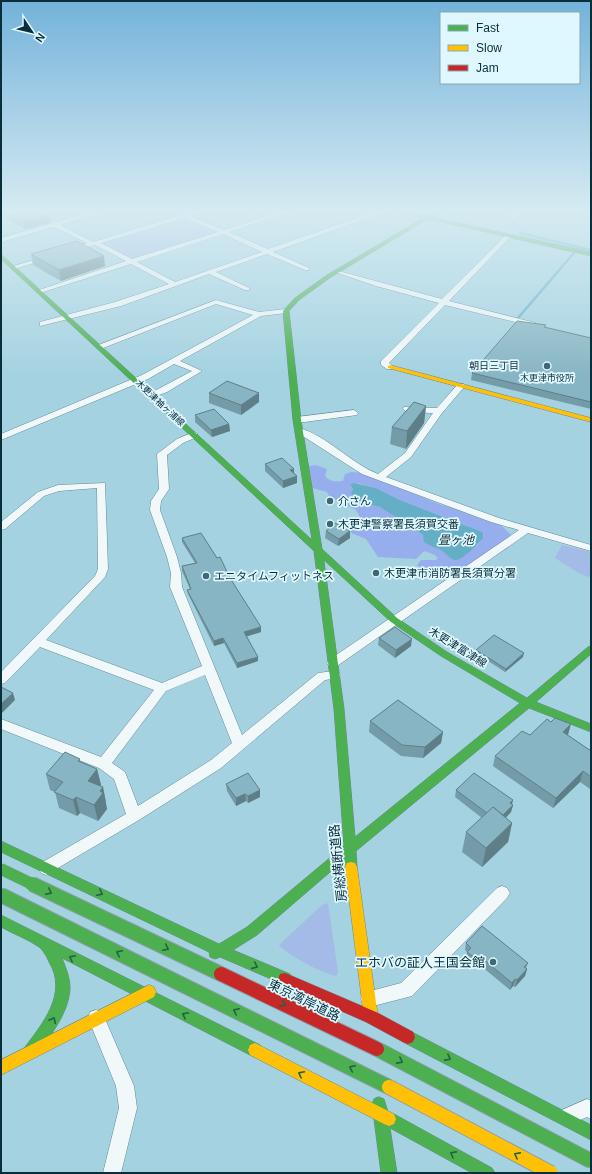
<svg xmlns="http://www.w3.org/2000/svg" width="592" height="1174" font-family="Helvetica,'Noto Sans JP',sans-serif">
  <rect width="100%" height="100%" fill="#a4d2e1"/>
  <!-- green -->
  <g fill="#a3bbe6">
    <polygon points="183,218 217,232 135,260 102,243"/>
    <polygon points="562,545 591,552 591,578 579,573 555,558"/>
    <path d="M328 903 337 965 338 973 336 976C326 975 285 954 279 945L322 905Z"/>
  </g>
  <!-- forest -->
  <path fill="#97aeee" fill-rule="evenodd" d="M316 465 327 469 325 476C330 482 336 482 343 481L345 474 351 472 366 473 441 505 459 509 501 525 510 534 511 539 508 548 471 571 465 577 438 580 432 577 417 565 421 560H436L438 558 435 555 424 551 416 559 378 557 366 539 353 534 343 527 344 524C362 517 370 534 386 528L387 526 379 522 364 521 361 519 356 510 329 496 327 492 312 488 309 466ZM357 483 376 488 400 500 465 525 484 535C480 546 468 552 459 559L449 557 442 550 424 542V536L384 509 375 505 369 504 352 491 353 489 350 486Z"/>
  <!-- water -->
  <path fill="#64afc6" d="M354 483 376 488 400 500 477 530 483 533V538C479 543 463 560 456 560 450 560 446 553 441 550 435 547 429 546 424 542L423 535 380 507 358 501 351 493 353 489 350 485Z"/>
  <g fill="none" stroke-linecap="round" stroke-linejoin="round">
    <!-- stream -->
    <g stroke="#64afc6" stroke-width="2.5">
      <polyline points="520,233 591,250"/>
      <polyline points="518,318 579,247"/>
    </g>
    <!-- street casing -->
    <g stroke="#678994" stroke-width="1">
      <g id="street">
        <path d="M94 211H105L60 225 93 242 194 211H204L191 216 224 230 282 211H292L229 232 268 249 377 211H387L273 252 309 268V270H305L267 254 216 272 249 288V290H245L209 274 121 306 40 326V322L115 302 169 284 131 264 43 292H39V290L126 261 95 245 70 251V249L87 243 54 227 1 242V238ZM185 218 218 232 132 259 101 243ZM223 234 262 252 175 282 137 262Z"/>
        <polygon points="507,211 517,213 517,220 513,220 512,215"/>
        <polygon points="506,235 511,236 449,301 536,323 536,327 445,305 389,363 394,367 393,369 387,369 381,365 381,361 439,303 376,286 335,272 335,270 442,299"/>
        <polygon points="46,256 49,258 48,259 14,269 11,267"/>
        <polygon points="216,300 259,312 286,309 290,311 286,313 261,316 180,361 202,371 167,392 151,398 147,395 192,371 174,364 148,379 1,440 1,434 142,375 253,315 216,304 103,348 96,346"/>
        <path d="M458 384H464L465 386 442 413 411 457 386 477 499 518 591 545V551L528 533 337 666H329L327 663 329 660 519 530 491 522 362 474 295 431 299 428C328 436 350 463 378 474L405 453 433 413 407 412 403 409 404 407 437 408Z"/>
        <polygon points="354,410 358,413 357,415 297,423 293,420 297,417"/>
        <path d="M194 432 197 433V437L183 443 167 455 169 489 161 501 160 510 177 557 181 573 182 587 242 735 318 673 334 671 338 672 340 675 338 678 325 680 221 768 139 820 46 875 41 873 39 868 41 863 126 814 114 779 99 768 1 729V719L101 757 154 690 40 647 5 683 1 684V672L95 576 98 569 97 488 59 491 44 496 5 529 1 530V522L38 492 58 485 105 483 108 569 105 577 46 640 162 683 202 666 170 587 171 573 167 557 150 510 151 501 159 489 157 454 177 439ZM205 675 232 743 211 760 138 806 125 772 112 763 166 691Z"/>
        <polygon points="502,886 507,888 510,893 507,898 412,996 369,1007 363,1005 361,999 363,993 401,983 497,888"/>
        <polygon points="96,1010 102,1012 134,1086 137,1108 121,1173 103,1173 119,1108 116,1086 88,1018 90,1012"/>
        <polygon points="587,1099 591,1101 591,1119 587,1117 568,1125 562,1122 559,1116 562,1110"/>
      </g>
    </g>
    <!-- fast casing -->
    <g stroke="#678994" stroke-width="1">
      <g id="fast">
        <path d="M395 211H405L427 216 435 211H441L432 217 591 252V256L428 219 331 277 299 300 289 311 301 420 322 549 397 618 447 652 527 698 588 647 591 646V654L536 702 591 724V732L529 708 356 851 357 867 355 871 351 872 347 871 344 860 257 935 233 950 290 974 292 979 290 984 285 985 220 957 215 959 210 957 209 952 1 852V841L219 944 247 927 344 846 334 709 314 551 1 259V254L312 540 293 420 283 311 295 298 327 275 423 218ZM324 560 391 622 441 656 520 703 355 837 344 709Z"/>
        <path d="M1 915 260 1045 262 1050 260 1055 255 1057 250 1055 62 958C66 968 70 978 70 988 69 1014 49 1037 35 1057L30 1059 25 1057 23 1052 25 1047C43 1023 68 993 49 962 47 957 43 950 39 947 28 939 13 934 1 927Z"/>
        <polygon points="408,1030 591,1125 591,1140 403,1042 401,1037 403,1032"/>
        <polygon points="379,1097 384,1099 388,1112 394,1114 492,1168 495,1173 472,1173 390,1128 397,1173 381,1173 372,1104 374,1099"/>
      </g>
    </g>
    <!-- slow casing -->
    <g stroke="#678994" stroke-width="1">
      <g id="slow">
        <polygon points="390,365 591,418 591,422 388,368 388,366"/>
        <polygon points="351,862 355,863 357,867 378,1017 376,1022 371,1024 366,1022 364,1017 345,867 347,863"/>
        <polygon points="149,985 154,987 156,992 154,997 1,1075 1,1060"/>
        <polygon points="255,1043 394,1114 396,1119 394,1124 389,1126 384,1124 250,1055 248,1050 250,1045"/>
      </g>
    </g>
    <!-- jam casing -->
    <g stroke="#678994" stroke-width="1">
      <g id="jam">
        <polygon points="1,211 5,211 1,213"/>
        <polygon points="285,973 376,1012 413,1032 415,1037 413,1042 408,1044 403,1042 366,1022 280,984 278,979 280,974"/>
      </g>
    </g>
    <!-- street -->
    <use href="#street" fill="#f1f8fa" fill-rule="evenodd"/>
    <!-- fast -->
    <use href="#fast" fill="#4caf50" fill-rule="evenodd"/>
    <!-- slow -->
    <use href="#slow" fill="#ffc107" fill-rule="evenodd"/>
    <!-- jam -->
    <use href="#jam" fill="#c62828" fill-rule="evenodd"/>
    <!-- fast-bridge-far1 casing -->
    <g stroke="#8d9ca9" stroke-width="12" stroke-linecap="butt">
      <polyline id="fast-bridge-far1" points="1,869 34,885"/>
    </g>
    <!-- fast-bridge casing -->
    <g stroke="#8d9ca9" stroke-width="16" stroke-linecap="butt">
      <g id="fast-bridge">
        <polyline points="32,884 221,974"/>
        <polyline points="1,895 389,1087"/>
        <polyline points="377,1049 591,1161"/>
      </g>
    </g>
    <!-- slow-bridge casing -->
    <g stroke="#8d9ca9" stroke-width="16" stroke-linecap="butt">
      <polyline id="slow-bridge" points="389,1087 551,1173"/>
    </g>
    <!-- jam-bridge casing -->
    <g stroke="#8d9ca9" stroke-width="16" stroke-linecap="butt">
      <polyline id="jam-bridge" points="221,974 377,1049"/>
    </g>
    <!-- fast-bridge-far1 -->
    <use href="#fast-bridge-far1" stroke="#4caf50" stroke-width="11"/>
    <!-- fast-bridge -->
    <use href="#fast-bridge" stroke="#4caf50" stroke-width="14"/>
    <!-- slow-bridge -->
    <use href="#slow-bridge" stroke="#ffc107" stroke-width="14"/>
    <!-- jam-bridge -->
    <use href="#jam-bridge" stroke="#c62828" stroke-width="14"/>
  </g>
  <!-- wall -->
  <g fill="#749ca8">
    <polygon points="3,211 43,211 49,214 50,222 25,229 4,218"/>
    <polygon points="31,254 105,266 61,281 33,265"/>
    <polygon points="546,325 545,327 591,338 591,409 471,380 472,373"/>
    <polygon points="209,393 259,393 259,402 241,415 209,403"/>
    <polygon points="426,406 424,423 406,449 390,444 392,427"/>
    <polygon points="195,415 229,424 230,431 212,437 195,422"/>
    <polygon points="265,464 294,469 294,473 297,476 297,483 283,488 265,471"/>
    <polygon points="326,531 350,531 350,538 338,546 325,538"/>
    <polygon points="182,538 217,558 230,578 261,632 247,636 258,661 237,668 224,643 214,646 188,594 187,590 190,589 182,571 182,566 195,563 182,542"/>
    <polygon points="379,638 411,646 395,658 378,645"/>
    <polygon points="476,650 523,657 505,672 476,653"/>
    <polygon points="370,721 443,732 441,743 423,758 401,756 369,732"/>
    <polygon points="530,735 568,735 591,751 591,788 590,789 580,782 553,808 493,766 495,756"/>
    <polygon points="80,759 80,761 97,769 101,785 100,786 103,787 106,803 106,804 107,809 98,821 80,813 77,816 59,808 55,792 50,790 46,774"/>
    <polygon points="226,784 260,790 260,797 248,803 246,801 236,806 227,791"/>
    <polygon points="456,790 513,800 512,804 513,805 511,812 506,818 512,823 508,842 482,867 462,852 466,832 482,818 455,797"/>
    <polygon points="466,943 528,963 526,968 527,969 525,976 515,987 513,986 510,990 481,966 478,969 466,959 467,952 465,950"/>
  </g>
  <!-- shaded-wall -->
  <g fill="#5e7f88">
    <polygon points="49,214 50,222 25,229 23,222"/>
    <polygon points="104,256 105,266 61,281 59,270"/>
    <polygon points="259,393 259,402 241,415 241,405"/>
    <polygon points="426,406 424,423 406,449 407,431"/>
    <polygon points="229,424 230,431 212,437 211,430"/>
    <polygon points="294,469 294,476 290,470"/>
    <polygon points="297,476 297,483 283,488 283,481"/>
    <polygon points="350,531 350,538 338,546 339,539"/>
    <polygon points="261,627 261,632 245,637 244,632"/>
    <polygon points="223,638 224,643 214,646 214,641"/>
    <polygon points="412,639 411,646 395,658 396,650"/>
    <polygon points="524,653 523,657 505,672 506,669"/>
    <polygon points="258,657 258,661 237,668 237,663"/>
    <polygon points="13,693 15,700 1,714 1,704"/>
    <polygon points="571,724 568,735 560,743 563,732"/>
    <polygon points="443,732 441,743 423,758 425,747"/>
    <polygon points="97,769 101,785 91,797 88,781"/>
    <polygon points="583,771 580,782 553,808 556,798"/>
    <polygon points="103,787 106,803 106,804 107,809 98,821 94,805 100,791"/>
    <polygon points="260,790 260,797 248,803 248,796"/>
    <polygon points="245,794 246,801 236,806 236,798"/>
    <polygon points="76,797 80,813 77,816 73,800"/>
    <polygon points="513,800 511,807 513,805 511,812 495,828 497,820 510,803"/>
    <polygon points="512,823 508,842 482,867 486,848"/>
    <polygon points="483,959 481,966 478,969 480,962"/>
    <polygon points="527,969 525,976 515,987 517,980"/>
    <polygon points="515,979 513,986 510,990 512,983"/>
  </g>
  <!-- building -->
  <g fill="#87b5c3" stroke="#5e7f88">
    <polygon points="4,211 43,211 49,214 23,222"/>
    <polygon points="77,241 104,256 59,270 31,254"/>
    <polygon points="517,321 546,325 544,327 591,338 591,402 472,373"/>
    <polygon points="227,381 259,393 241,405 209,393"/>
    <polygon points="414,402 426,406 407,431 392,427"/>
    <polygon points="214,409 229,424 211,430 195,415"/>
    <polygon points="282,458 294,469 290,470 297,476 283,481 265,464"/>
    <polygon points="335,523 350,531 339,539 326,531"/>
    <polygon points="201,533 217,558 220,557 230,578 261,627 244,632 258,657 237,663 223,638 214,641 187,590 191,589 182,566 197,563 182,538"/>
    <polygon points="395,627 412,639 396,650 379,638"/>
    <polygon points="494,635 524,653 506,669 476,650"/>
    <polygon points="1,687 13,693 1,704"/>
    <polygon points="398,700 443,732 425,747 402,745 370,721"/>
    <polygon points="555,718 571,724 563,732 591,751 591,777 583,771 556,798 495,756 522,731 530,735 547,719 551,722"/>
    <polygon points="65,752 80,759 78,761 97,769 88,781 103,787 100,791 103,793 94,805 76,797 73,800 54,792 63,782 46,774"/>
    <polygon points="248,773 260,790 248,796 245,794 236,798 226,784"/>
    <polygon points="474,773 513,800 510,803 513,805 503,815 493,807 487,813 456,790"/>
    <polygon points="493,807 512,823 486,848 466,832"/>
    <polygon points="482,926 528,963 524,967 527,969 517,980 515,979 512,983 483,959 480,962 467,952 471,948 466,943"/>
  </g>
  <!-- one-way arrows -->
  <defs><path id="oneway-chevron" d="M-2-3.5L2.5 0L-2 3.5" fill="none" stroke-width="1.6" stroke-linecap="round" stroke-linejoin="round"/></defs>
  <g stroke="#246243">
    <use href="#oneway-chevron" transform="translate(49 892) rotate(26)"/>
    <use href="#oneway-chevron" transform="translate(100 893) rotate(26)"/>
    <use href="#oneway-chevron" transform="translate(166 948) rotate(26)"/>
    <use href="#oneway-chevron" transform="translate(119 953) rotate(-154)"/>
    <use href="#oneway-chevron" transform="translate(72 958) rotate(-153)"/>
    <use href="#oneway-chevron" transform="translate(255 966) rotate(24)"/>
    <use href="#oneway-chevron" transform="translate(283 1004) rotate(26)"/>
    <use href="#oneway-chevron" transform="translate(236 1011) rotate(-154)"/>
    <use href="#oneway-chevron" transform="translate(185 1015) rotate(-153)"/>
    <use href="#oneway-chevron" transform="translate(53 1020) rotate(-64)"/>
    <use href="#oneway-chevron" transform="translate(448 1058) rotate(28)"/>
    <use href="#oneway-chevron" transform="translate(400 1061) rotate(28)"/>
    <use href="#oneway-chevron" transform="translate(352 1068) rotate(-154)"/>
    <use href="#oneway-chevron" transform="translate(301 1074) rotate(-153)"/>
    <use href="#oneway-chevron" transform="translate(453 1154) rotate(-151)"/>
    <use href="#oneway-chevron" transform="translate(517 1155) rotate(-152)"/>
  </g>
  <!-- sky -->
  <linearGradient id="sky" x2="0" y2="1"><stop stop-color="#73b2da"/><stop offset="0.56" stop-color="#d6ebf2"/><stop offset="1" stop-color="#d6ebf2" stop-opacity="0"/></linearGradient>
  <rect width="592" height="376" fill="url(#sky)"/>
  <!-- markers -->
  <g fill="#3f6874" stroke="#dff7ff" stroke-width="1.5">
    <circle cx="547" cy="366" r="4"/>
    <circle cx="330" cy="501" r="4"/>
    <circle cx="330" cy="524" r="4"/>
    <circle cx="376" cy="573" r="4"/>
    <circle cx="206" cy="576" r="4"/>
    <circle cx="493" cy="962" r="4"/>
  </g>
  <g text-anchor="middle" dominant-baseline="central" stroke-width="3.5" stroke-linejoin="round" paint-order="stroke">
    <!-- far-poi labels -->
    <g font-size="9" fill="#092f3a" stroke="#dff7ff">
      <text x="547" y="378">木更津市役所</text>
    </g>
    <!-- far-street labels -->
    <g font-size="9" fill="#092f3a" stroke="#dff7ff">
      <text transform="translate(160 403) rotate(43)">木更津袖ヶ浦線</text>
    </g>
    <!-- far-neighbourhood labels -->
    <g font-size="10" fill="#132e37" stroke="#dff7ff">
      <text x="494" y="365">朝日三丁目</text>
    </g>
    <!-- poi labels -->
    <g font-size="11" fill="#092f3a" stroke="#dff7ff" text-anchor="start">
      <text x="338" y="501">介さん</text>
      <text x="338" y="524">木更津警察署長須賀交番</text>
      <text x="384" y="573">木更津市消防署長須賀分署</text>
      <text x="214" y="576">エニタイムフィットネス</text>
    </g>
    <!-- street labels -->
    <g font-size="11" fill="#092f3a" stroke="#dff7ff">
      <text transform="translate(458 647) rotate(32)">木更津富津線</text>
    </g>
    <!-- water labels -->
    <g font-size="12" font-style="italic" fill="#122d36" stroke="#dff7ff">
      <text x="456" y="540">畳ヶ池</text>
    </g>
    <!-- near-street labels -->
    <g font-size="13" fill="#092f3a" stroke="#dff7ff">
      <text transform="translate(338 863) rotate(-96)">房総横断道路</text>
      <text transform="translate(304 1000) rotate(26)">東京湾岸道路</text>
    </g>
    <!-- near-poi labels -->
    <g font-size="13" fill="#092f3a" stroke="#dff7ff" text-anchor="end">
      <text x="485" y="962">エホバの証人王国会館</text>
    </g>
  </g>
  <!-- border -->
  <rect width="592" height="1174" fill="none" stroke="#092f3a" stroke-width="4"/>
  <!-- legend -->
  <rect x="440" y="12" width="140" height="72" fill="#dff7ff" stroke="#89a7b0"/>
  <rect x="448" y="25" width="20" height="6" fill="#4caf50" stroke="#89a7b0"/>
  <text x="476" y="32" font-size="12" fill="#092f3a">Fast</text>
  <rect x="448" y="45" width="20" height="6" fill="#ffc107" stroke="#89a7b0"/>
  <text x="476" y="52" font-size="12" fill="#092f3a">Slow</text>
  <rect x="448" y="65" width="20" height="6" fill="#c62828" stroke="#89a7b0"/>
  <text x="476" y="72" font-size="12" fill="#092f3a">Jam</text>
  <!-- north arrow -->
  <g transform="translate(32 32) rotate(125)" stroke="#dff7ff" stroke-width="3" paint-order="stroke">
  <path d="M0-3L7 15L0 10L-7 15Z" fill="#092f3a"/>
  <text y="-6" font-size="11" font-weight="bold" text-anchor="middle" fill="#092f3a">N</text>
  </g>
</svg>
